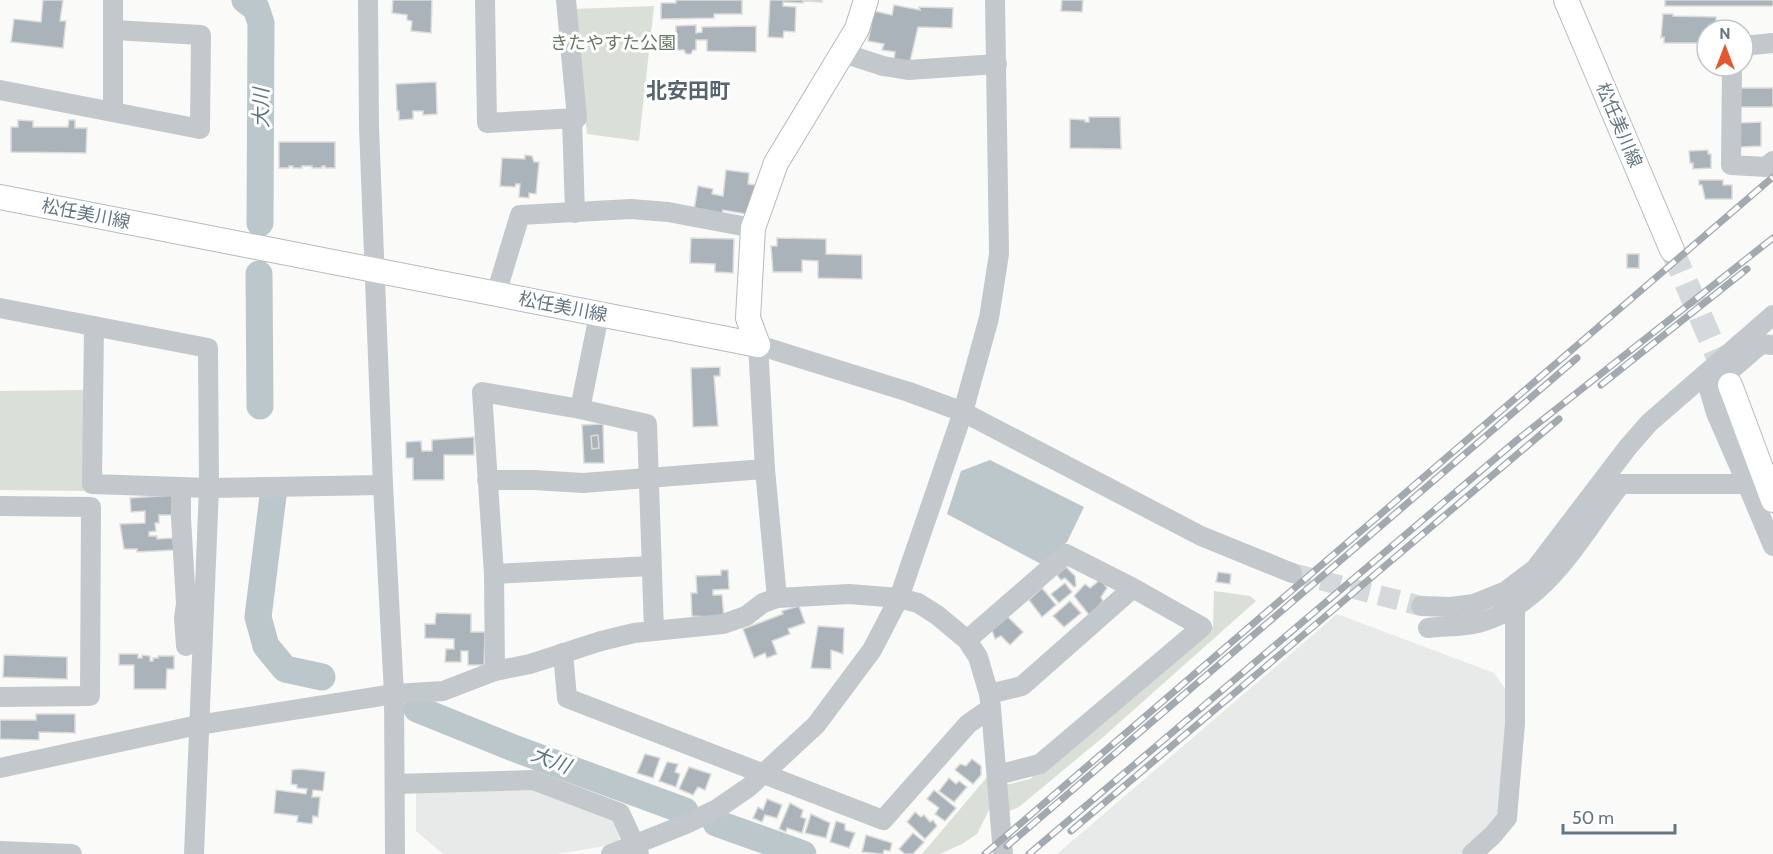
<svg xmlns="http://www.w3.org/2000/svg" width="1773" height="854" font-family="Cabin,'Noto Sans JP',sans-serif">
  <rect width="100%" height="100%" fill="#fafaf8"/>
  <!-- built -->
  <g fill="#e8e9e9">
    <polygon points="1337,614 1494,673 1511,697 1504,816 1463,854 1057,854"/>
    <polygon points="527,786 617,820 623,831 617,844 557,854 443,854 416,831 416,793"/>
  </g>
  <!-- green -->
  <g fill="#dadfd7">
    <polygon points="654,6 639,141 587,134 573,9"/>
    <polygon points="84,390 84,491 0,490 0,391"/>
    <polygon points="1214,591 1250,596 1256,601 1102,738 1019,807 1005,813 1005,785 1030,779 1213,626"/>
    <polygon points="988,776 991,806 977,834 962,844 940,854 922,854"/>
  </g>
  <!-- water -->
  <polygon fill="#bbc7cb" points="990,460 1084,507 1067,542 1041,564 947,514 961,471"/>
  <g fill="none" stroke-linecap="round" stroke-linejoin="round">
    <!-- river -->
    <g stroke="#bbc7cb" stroke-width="27">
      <polyline points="245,0 256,8 261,23 260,223"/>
      <polyline points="259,274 260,406"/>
      <polyline points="273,496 258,617 266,646 285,669 322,677"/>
      <polyline points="417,709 516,749 685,811"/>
      <polyline points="716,823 803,854"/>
    </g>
  </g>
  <!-- building -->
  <g fill="#aab3b9" stroke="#dcdcda" stroke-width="1.5">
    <polygon points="43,0 63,0 60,21 66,21 63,48 11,42 14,19 41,22"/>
    <polygon points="393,0 432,0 431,33 411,31 412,21 407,20 407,15 392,13"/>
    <polygon points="676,0 742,0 742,14 714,14 714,18 661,19 661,3 676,3"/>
    <polygon points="770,0 822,0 822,2 803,1 803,3 783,2 783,6 796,7 795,32 784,31 783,38 768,37"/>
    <polygon points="1062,0 1084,0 1083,0 1082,12 1061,11"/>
    <rect x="1665" y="0" width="108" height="6"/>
    <polygon points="894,5 920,10 919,7 953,8 952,28 918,27 910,62 894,59 895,52 882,50 884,44 868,41 874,11 892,15"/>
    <polygon points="1663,14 1673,14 1673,16 1716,17 1716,30 1707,30 1707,43 1664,43 1664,37 1661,38"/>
    <polygon points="696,25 696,33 702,32 702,27 756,26 756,52 707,51 707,40 696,40 696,50 693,50 691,54 686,54 684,50 676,50 676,26"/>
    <polygon points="436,82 437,114 423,115 423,111 413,111 413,119 399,120 399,111 397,111 396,84"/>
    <rect x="1738" y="88" width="35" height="19"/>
    <polygon points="1089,117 1120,117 1121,149 1070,148 1070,119 1085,120 1085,122 1089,122"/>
    <polygon points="18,120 33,121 33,127 68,127 69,120 75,120 75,128 87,128 86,153 11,152 11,127 18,127"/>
    <polygon points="1761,122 1761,146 1740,147 1740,123"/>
    <polygon points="279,142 335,142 335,168 325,168 325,166 322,166 322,168 312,168 312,166 302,166 302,168 293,168 293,166 289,166 289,168 279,168"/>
    <polygon points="1708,150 1708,154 1711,154 1711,168 1693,169 1693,163 1690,163 1689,151"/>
    <polygon points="525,155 532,156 534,162 539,162 536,194 529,193 529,198 519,197 520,184 516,184 515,187 500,186 502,158 525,159"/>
    <polygon points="726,170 749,173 748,184 756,185 752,215 723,210 722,214 694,210 698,186 713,189 712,194 723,196"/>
    <polygon points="1699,180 1723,180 1723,185 1732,185 1732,199 1705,199 1702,185 1699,185"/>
    <polygon points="691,238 734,239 733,273 715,272 715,264 690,263"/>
    <polygon points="777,238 826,239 826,254 862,255 862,279 818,278 818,261 802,260 802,272 773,272 771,246 777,246"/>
    <rect x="1627" y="254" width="12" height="14"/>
    <polygon points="720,367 720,376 714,376 718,426 693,427 691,368"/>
    <polygon points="603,424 604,463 584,463 582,425"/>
    <polygon points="598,435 599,448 592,449 591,436"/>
    <polygon points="474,437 474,455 444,455 444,480 413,480 413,458 406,458 406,442 421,441 422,451 432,451 432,440"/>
    <polygon points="175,495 176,515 159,515 159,523 155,523 156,531 149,532 149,536 157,536 157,539 173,538 174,550 137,552 137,549 124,549 120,524 145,523 145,511 131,512 130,498"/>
    <polygon points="1066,567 1075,576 1076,586 1074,587 1065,578 1061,580 1057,575"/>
    <polygon points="721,570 728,570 729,589 713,590 713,595 722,595 724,618 692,616 691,593 697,593 696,576 721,575"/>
    <polygon points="1218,572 1231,574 1230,584 1216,582"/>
    <polygon points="1101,579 1107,588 1101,597 1103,601 1090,616 1074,596 1085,584 1090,588"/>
    <polygon points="1065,583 1072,592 1059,603 1051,594"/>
    <polygon points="1042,588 1056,605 1042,617 1029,600"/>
    <polygon points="1070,601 1081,613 1064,627 1053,616"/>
    <polygon points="799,606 805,623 788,629 790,634 772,641 777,654 767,658 765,653 754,658 743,629 783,614 782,611"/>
    <polygon points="436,613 471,614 471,632 485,632 484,665 468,665 468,651 461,651 461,662 445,662 446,649 454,649 454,639 425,638 425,624 435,624"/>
    <polygon points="1008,617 1023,632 1010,645 1001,636 995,639 992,630"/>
    <polygon points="818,626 844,628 843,654 831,650 831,669 811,668"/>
    <polygon points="119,654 138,654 138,658 142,658 142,655 150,656 150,661 153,661 153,658 158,658 158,656 174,656 174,669 167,669 166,689 134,689 134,665 119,665"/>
    <polygon points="4,655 67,657 67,679 3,677"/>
    <polygon points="36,714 75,714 75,733 39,732 39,740 0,739 0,720 36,720"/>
    <polygon points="645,754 660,758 653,778 637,773"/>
    <polygon points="972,759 981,766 981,775 973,784 955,770 960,764 966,766"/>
    <polygon points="667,762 678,764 675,772 680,774 676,787 659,781"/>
    <polygon points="689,767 711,774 705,790 698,787 693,795 679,789"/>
    <polygon points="301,769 325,772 323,791 313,790 312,797 320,797 318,817 313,816 312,824 297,822 298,816 274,813 276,790 306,794 307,789 297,788 297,785 291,784 292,770"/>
    <polygon points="949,778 956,784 959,781 967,787 954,802 939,791"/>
    <polygon points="934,790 956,808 945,821 935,814 939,808 927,799"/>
    <polygon points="767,799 782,805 777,818 765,815 762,822 753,818 758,807 763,810"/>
    <polygon points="790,803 803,810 801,817 806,819 802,833 787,828 786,832 779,829"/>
    <polygon points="915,812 921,817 924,815 930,822 933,820 937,826 925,839 907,822"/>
    <polygon points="811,814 830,823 826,838 805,833"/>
    <polygon points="836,821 845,824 845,830 855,833 849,848 830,842"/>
    <polygon points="913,833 924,842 913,854 905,854 899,849"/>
    <polygon points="866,835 892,843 890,851 884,850 883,854 862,852"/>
  </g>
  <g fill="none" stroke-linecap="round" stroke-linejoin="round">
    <!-- minor-tunnel -->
    <polyline stroke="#d5d9db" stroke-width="20" stroke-dasharray="20 10" stroke-linecap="butt" points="1292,573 1421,606"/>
    <!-- major-tunnel -->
    <polyline stroke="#d5d9db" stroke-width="24" stroke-dasharray="24 12" stroke-linecap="butt" points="1672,250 1728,380"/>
    <!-- major casing -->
    <g stroke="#b5babe" stroke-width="26">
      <g id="major">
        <polyline points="1566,0 1672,250"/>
        <polyline points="0,197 758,345"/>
        <polyline points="758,345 748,318 753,228 776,163 857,29 866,0"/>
        <polyline points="1730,385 1773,500"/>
      </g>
    </g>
    <!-- minor -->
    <g stroke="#c3c8cc" stroke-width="20">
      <polyline points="113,0 113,111"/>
      <polyline points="368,0 369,127 383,485 394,694 395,854"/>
      <polyline points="485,0 487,123 577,118 566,0"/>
      <polyline points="1743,46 1773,43"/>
      <polyline points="843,53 883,66 908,70 997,64"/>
      <polyline points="1732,66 1731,165 1766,167 1773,161"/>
      <polyline points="0,90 200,129 201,35 114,30"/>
      <polyline points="572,119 575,213"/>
      <polyline points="496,294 520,215 631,209 668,212 753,228"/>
      <polyline points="0,308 208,348 209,488 194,854"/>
      <polyline points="94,326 92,484 209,488 383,485"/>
      <polyline points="580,409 599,315"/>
      <polyline points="487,480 534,480 583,483 765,469"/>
      <polyline points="1747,484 1716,413 1709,389 1761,344 1773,345"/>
      <polyline points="181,487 181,518 186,604 184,618 186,646"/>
      <polyline points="0,506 91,507 90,696 0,697"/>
      <polyline points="494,574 651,566"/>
      <polyline points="777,598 765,469 758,345 909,392 963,412 1201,536 1292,573"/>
      <polyline points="1421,606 1451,607 1474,604 1506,591 1535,569 1628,447 1649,423 1773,315"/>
      <path d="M1428 628C1444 626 1462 627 1478 623 1547 605 1580 536 1621 484H1747L1773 546"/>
      <polyline points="967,640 1066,554 1133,588 1202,627 1040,764 997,775"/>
      <polyline points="563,653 567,698 883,820 968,724 991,708"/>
      <polyline points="495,671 494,574 482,392 580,409 647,424 654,631"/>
      <polyline points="989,694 1022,686 1133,588"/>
      <polyline points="0,768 198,725 394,694 443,691 495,671 530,664 601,641 634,633 723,624 746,616 763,603 777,598 849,594 899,598 918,603 937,615 967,640 978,657 989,694 991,708 1003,854"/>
      <polyline points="395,784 533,780 620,813 639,854"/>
      <polyline points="0,851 72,854"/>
      <polyline points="611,854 686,824 717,809 749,787 816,725 872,650 899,598 963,412 989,318 999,254 995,0"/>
      <polyline points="1472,854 1493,835 1507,818 1515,724 1515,609"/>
    </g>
    <!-- major -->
    <use href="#major" stroke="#fff" stroke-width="24"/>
    <!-- rail casing -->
    <g stroke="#a2aab0" stroke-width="7">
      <g id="rail">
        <polyline points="1601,385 1747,269"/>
        <polyline points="1071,831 1559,419"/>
        <polyline points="1007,846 1577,358"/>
        <polyline points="985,854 1773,177"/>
        <polyline points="1029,854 1517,440 1773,238"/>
      </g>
    </g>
    <!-- rail -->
    <use href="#rail" stroke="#fff" stroke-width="4.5" stroke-dasharray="14" stroke-linecap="butt"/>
  </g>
  <g text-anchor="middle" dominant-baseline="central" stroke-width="6" stroke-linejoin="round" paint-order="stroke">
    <!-- park labels -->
    <g font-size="18" fill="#687a64" stroke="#fff">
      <text x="613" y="43">きたやすた公園</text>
    </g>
    <!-- street labels -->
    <g font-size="18" fill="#657683" stroke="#fff">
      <text transform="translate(1619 125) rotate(67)">松任美川線</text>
      <text transform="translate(86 214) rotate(11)">松任美川線</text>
      <text transform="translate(563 307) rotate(11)">松任美川線</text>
    </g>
    <!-- water labels -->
    <g font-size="20" font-style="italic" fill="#60757c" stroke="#fff">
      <text transform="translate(261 108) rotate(-90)">大川</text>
      <text transform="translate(551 760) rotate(21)">大川</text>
    </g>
    <!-- quarter labels -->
    <g font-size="21" font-weight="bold" fill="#57646e" stroke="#fff">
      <text x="688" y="90">北安田町</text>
    </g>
  </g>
  <!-- north arrow -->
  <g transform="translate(1725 48)"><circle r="28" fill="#ffffff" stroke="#c1c8cd" stroke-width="1.5"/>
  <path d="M0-4.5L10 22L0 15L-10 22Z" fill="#e4572e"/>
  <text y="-9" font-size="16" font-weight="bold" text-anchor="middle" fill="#657683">N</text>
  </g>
  <!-- scale -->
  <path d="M1563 824v9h112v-9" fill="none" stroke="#657683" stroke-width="3"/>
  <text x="1572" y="824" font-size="18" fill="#657683" stroke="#ffffff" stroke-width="4.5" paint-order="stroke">50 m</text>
</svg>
